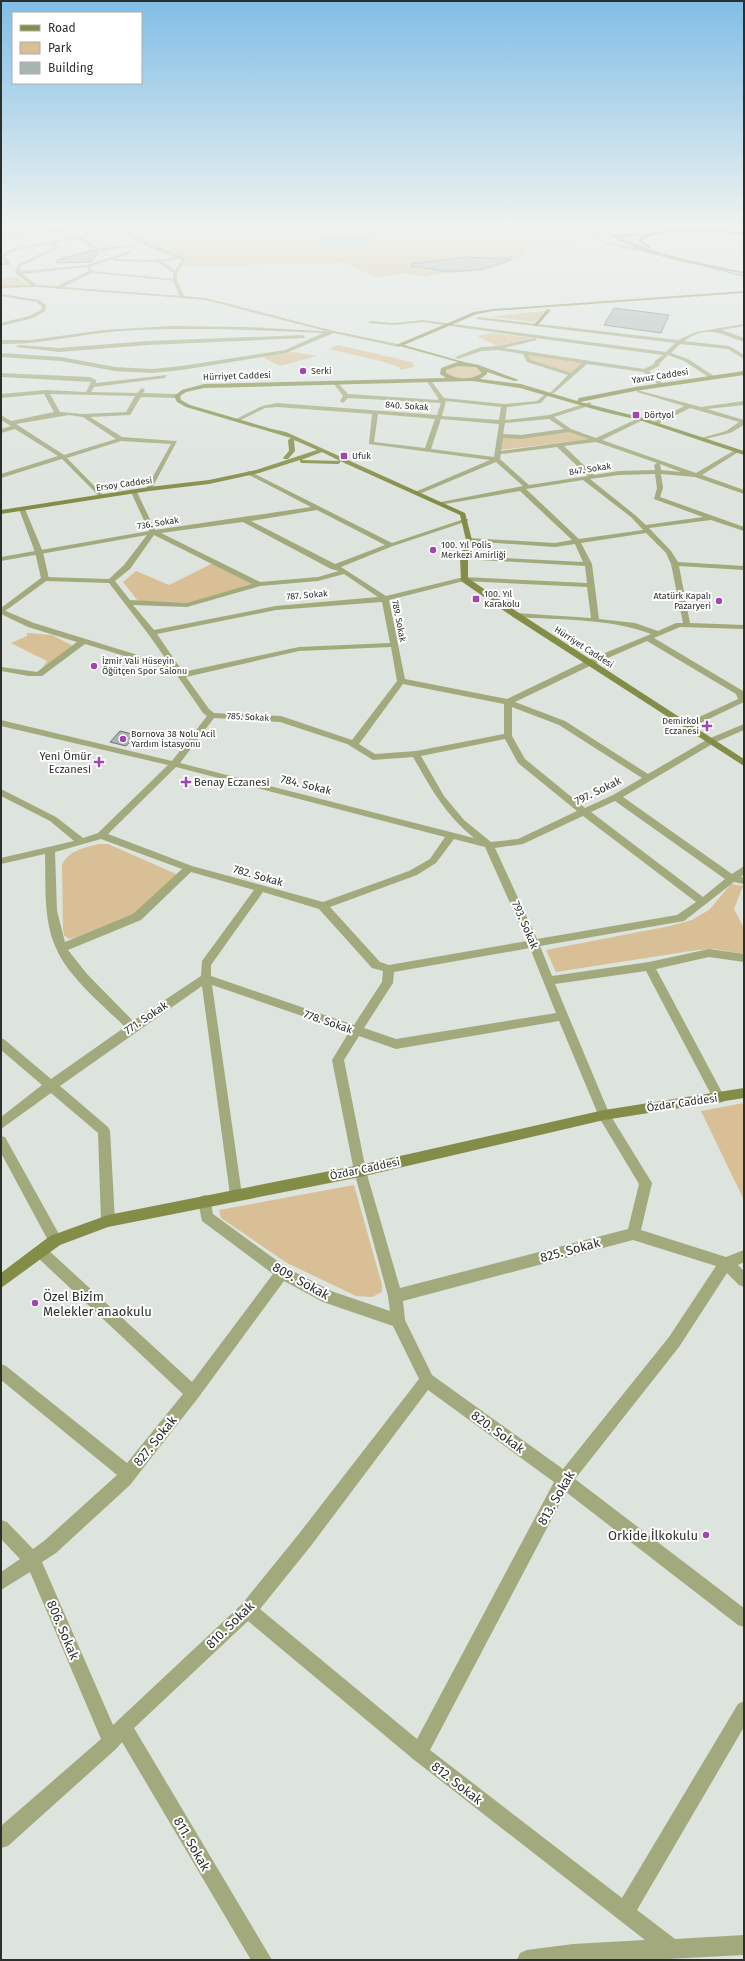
<svg xmlns="http://www.w3.org/2000/svg" width="745" height="1961" font-family="'Fira Sans',sans-serif">
  <rect width="100%" height="100%" fill="#dce4dd"/>
  <!-- green -->
  <g fill="#d8bf95">
    <polygon points="127,226 595,226 610,237 538,244 520,258 483,271 437,274 425,277 402,273 378,278 344,263 182,266 186,260 185,258 155,246 129,229"/>
    <polygon points="15,276 29,285 1,287 1,280"/>
    <polygon points="545,311 535,322 490,317"/>
    <polygon points="493,333 533,338 497,346 477,336"/>
    <polygon points="338,345 412,362 414,367 401,370 399,367 380,361 329,349"/>
    <polygon points="293,352 317,356 280,366 262,357"/>
    <polygon points="525,354 586,362 572,375 529,361"/>
    <polygon points="465,364 482,368 483,376 466,380 446,376 443,369"/>
    <polygon points="570,431 590,439 500,450 502,437"/>
    <polygon points="213,563 256,584 188,603 138,601 123,582 136,571 169,585"/>
    <polygon points="27,633 52,635 75,647 39,673 47,661 11,643 27,636"/>
    <path d="M99 844H108L176 874V876L135 914 77 937 69 939 64 935 63 930 62 865C69 850 84 848 99 844Z"/>
    <polygon points="731,884 743,886 734,909 744,928 744,954 714,949 697,950 556,972 546,950 670,926 692,920 709,910"/>
    <polygon points="744,1103 744,1200 701,1111"/>
    <polygon points="354,1185 382,1285 382,1292 372,1297 356,1296 287,1263 221,1218 219,1210"/>
  </g>
  <!-- water -->
  <path fill="#84cee3" stroke="#6a9fac" d="M354 236 369 239C363 245 329 246 321 242L326 239Z"/>
  <g fill="none" stroke-linecap="round" stroke-linejoin="round">
    <!-- stream -->
    <g stroke="#6a9fac" stroke-width="1.5">
      <polyline points="581,226 605,243 652,253"/>
      <polyline points="1,233 107,226 418,226"/>
      <polyline points="704,266 744,276"/>
    </g>
  </g>
  <!-- building -->
  <g fill="#a8b4b2" stroke="#6b7674">
    <polygon points="92,250 99,252 91,262 57,263 57,260"/>
    <polygon points="465,257 510,259 511,260 482,269 466,271 443,271 411,266 411,264"/>
    <polygon points="614,308 669,315 661,333 604,325"/>
    <polygon points="120,731 136,735 126,746 110,742"/>
  </g>
  <g fill="none" stroke-linecap="round" stroke-linejoin="round">
    <!-- pedestrian -->
    <polygon fill="#a2a97c" fill-rule="evenodd" points="428,226 432,226 433,227 431,228"/>
    <!-- minor -->
    <g fill="#a2a97c" fill-rule="evenodd">
      <polygon points="82,228 83,230 1,237 1,235"/>
      <path d="M112 229 113 231 82 237 98 248 151 245 105 250 107 251 105 252 92 249 78 238 54 243 59 248 21 266 20 271 87 265 130 251 131 253 114 259 155 260 157 258 160 260 181 256 183 258 163 262 177 272 175 274 158 262 114 261 112 259 90 267 93 271 175 279 177 281 92 273 63 287 182 296 184 298 36 287 1 288V286L31 285 16 274 17 265 55 247 49 244 13 251 5 256 11 265H1V263H6L1 256 11 249ZM87 267 89 271 57 286 37 285 22 274Z"/>
      <polygon points="1,294 39,300 46,305 45,311 33,318 1,326 1,323 29,316 41,310 42,306 36,302 1,296"/>
      <path d="M478 317 678 340 696 332 744 324V326L722 330 744 338V342C720 334 708 324 684 341L729 346 744 355V359L728 349 680 344 671 353 688 359 714 376V378H710L684 361 668 355 660 363 659 366 649 371 663 384 661 387 643 372 587 364 554 393H550L541 403 507 407 505 420 549 415 590 402 592 405 554 417 571 429 596 438 639 418H643V420L602 440 696 473 735 450 740 451 702 475 744 490V494L695 477 661 474 663 488 660 497 744 527V531L711 520 649 528 671 551 678 562 744 566V570L679 566 690 623 744 625V629L680 627 654 638 743 691 744 702 690 728H684V724L738 699 736 694 647 641 594 664 515 702 565 721 648 774 708 739 744 724V730L714 743 623 797 732 874 744 866V874L741 877 744 878V884L734 882 684 921 540 946 552 976 649 962 709 949 744 954V962L709 957 656 969 725 1098 723 1102 719 1103 715 1102 646 971 555 984 609 1113 652 1183 641 1230 726 1257 744 1250V1262L738 1265 744 1271V1287L739 1285 727 1273 679 1347 575 1479 744 1608V1627L738 1625 566 1492 430 1750 622 1898 738 1704 744 1701V1727L637 1910 675 1939 744 1935V1955L649 1960H517L520 1953 527 1950 573 1944 645 1940 413 1759 248 1621 134 1728 272 1960H251L122 1742 117 1748 8 1846 1 1848V1826L101 1739 30 1572 1 1590V1572L20 1559 1 1539V1520L7 1522 33 1549 44 1541 117 1475 1 1380V1364L6 1366 127 1463 183 1394 36 1256 34 1252 36 1248 41 1246 46 1248 192 1382 273 1274 202 1221 198 1201 200 1197 205 1195 210 1197 213 1214 287 1268 331 1291 390 1311 388 1296 354 1171 332 1060 349 1032 212 985 242 1195 241 1199 236 1201 231 1199 230 1195 202 986 60 1086 108 1127 110 1131 115 1221 113 1225 108 1227 103 1225 101 1221 98 1133 51 1093 1 1129V1117L42 1085 1 1050V1038L5 1040 51 1079 125 1027C103 1005 68 977 56 948 43 919 46 885 45 854L1 864V858L74 841 50 821 1 796V789L56 817 83 838 98 833 168 765 1 726V720L172 761 207 716 203 713 174 671 85 644 42 676H29L1 671V667L37 672 77 642 28 627 1 614V609L34 623 170 665 149 635 109 583 45 581 41 579 45 577 109 579 124 565 147 535 1 561V557L149 531 131 492 134 490 137 492 155 530 311 507 247 474V472L249 471 392 543 464 519H468V521L393 546 341 567 386 596 464 577 587 583 585 566 462 559V557L464 556 583 562 575 544 555 547 467 541 466 540 469 538 555 543 572 540 520 491 439 505 438 504 441 502 523 486 496 462 417 495 415 494V492L490 460 369 444 372 414 277 407 265 408 239 421 234 420 262 406 277 403 437 415 441 403 348 398 343 403 340 401 343 396 334 384 337 382 348 394 438 400V398L426 380 429 378 444 398 504 404 537 401 546 393H550L568 375 527 362 523 354 498 350 482 351 458 359 455 357 481 347 498 346 535 338 423 322 394 325 368 323 370 321 394 323 423 320 666 352 675 343 476 319ZM535 338 663 355 655 361 654 364 644 369 504 348 537 340ZM528 355 582 363 571 373 531 360ZM446 401 501 407 499 420 442 416ZM378 414 435 419 425 448 374 442ZM441 419 499 424 494 457 431 449ZM549 419 564 429 521 435 503 434 505 423ZM569 432 589 439 501 451 503 438 521 439ZM596 442 657 463 654 465 655 470 619 471 594 475 564 446ZM557 447 588 476 529 485 500 459 501 454ZM660 464 681 472 661 470ZM655 474 657 488 654 499 703 517 646 525 635 515 590 479 619 475ZM583 480 631 517 643 530 579 539 526 489ZM317 510 385 545 335 564 251 521ZM243 522 331 569 339 571 318 577 260 582 161 533ZM646 533 666 553 671 564 683 623H676L658 631 635 623 599 619 592 564 581 543ZM154 535 252 584 187 603 130 600 115 581 130 569ZM344 574 378 597 276 606 154 630 133 605 187 607 260 586 318 581ZM464 581 587 587 591 618 516 613 512 615 516 617C560 620 609 618 651 634L588 660 507 699 405 679 389 600ZM382 602 390 643 299 647 183 672 157 634 276 610ZM391 647 397 681 352 740 281 716 214 713 209 709 186 677 299 651ZM403 684 504 704V734L416 751 375 754 359 744ZM512 707 559 725 642 778 613 795 585 808 525 759 512 736ZM214 718 280 722 347 744 373 760 413 757C432 790 444 813 474 838L180 763ZM505 739 518 763 577 811 518 839 491 842 464 820 444 796 421 756ZM176 767 445 837 430 859 409 871 323 902 192 866 108 834ZM615 801 725 879 703 897 591 812ZM583 816 696 902 677 915 537 939 495 848 523 844ZM101 839 182 869 133 914 65 942 57 911 55 852ZM454 839 485 847 527 941 389 965 380 962 330 907 417 875 436 863ZM191 872 254 890 202 961 201 976 133 1021 87 974 68 950 141 920ZM263 892 319 909 372 968 383 971 382 982 354 1025 211 976V965ZM530 948 556 1013 396 1039 364 1028 393 983 394 972ZM559 1021 600 1119 639 1184 628 1229 400 1288 366 1171 344 1060 359 1036 396 1049ZM633 1240 716 1266 669 1337 563 1469 432 1375 405 1320 403 1301ZM284 1281 323 1302 393 1326 419 1379 298 1535 242 1604 113 1725 42 1562 56 1553 130 1485 198 1398ZM428 1390 554 1482 417 1739 260 1609 310 1547Z"/>
      <path d="M171 326 248 327 336 332 286 353 182 370 152 373 115 371 61 361 1 357V353L61 357 115 367 152 369 182 366 285 350 323 333C255 330 187 327 119 331 79 334 41 345 1 344V340H31L104 330Z"/>
      <polygon points="303,335 305,338 148,345 59,352 16,347 19,345 59,348 148,341"/>
      <path d="M1 373 90 377 96 380V383L167 375 165 378 94 387 91 392 137 393 142 388 145 390 143 393 177 394 180 396 177 398 141 397 130 415 90 417 122 437 177 441 151 490 146 489 171 444 121 441 67 458 103 495V497L101 498 62 459 1 478V474L58 456 15 429 1 433V429L11 426 1 420V415L11 421 54 412 44 394 1 398V394L46 390 86 392 91 382 1 377ZM50 394 135 396 126 412 83 414 60 412ZM69 415 83 417 116 439 64 455 16 424Z"/>
      <polygon points="637,390 701,407 744,401 744,405 707,409 744,420 744,425 730,433 701,440 701,438 726,431 739,422 690,408 658,424 654,424 654,422 684,406 637,392"/>
      <polygon points="1,1136 5,1137 60,1236 62,1240 60,1244 55,1246 50,1244 1,1153"/>
    </g>
    <!-- tertiary -->
    <g fill="#a2a97c" fill-rule="evenodd">
      <path d="M119 226H123L125 229 150 244 186 258 177 273V280L184 296 206 298 334 331 402 345 399 347 334 333 206 300 180 298 173 280V273L182 260C167 254 126 240 119 226Z"/>
      <polygon points="20,508 25,509 43,552 49,579 1,614 1,608 41,578 35,552 19,509"/>
    </g>
    <!-- secondary -->
    <g fill="#848d47" fill-rule="evenodd">
      <polygon points="49,226 47,227 1,231 1,229"/>
      <path d="M598 226H602C644 254 695 261 744 272V274C699 264 634 258 598 226Z"/>
      <path d="M744 291V293L493 311 477 314 404 345 464 362 479 365 519 380 514 381 487 372V374L480 379 521 384 577 401 579 398 635 387 744 371V375L635 391 580 402 643 418 744 451V455L639 420 604 412 520 388 472 381 204 388 186 392 180 396 181 400 190 405 272 429 286 432 465 513 472 540 468 558V578L519 613 744 759V766L513 617 461 581 460 558 466 540 460 515 340 461V463L338 464 302 463 300 462V460L259 473 209 484 149 491 1 514V510L149 487 209 480 256 470 317 450 294 440 295 451 288 459H284L283 458 289 451 288 440 291 438 186 407 177 402 174 396 182 390 204 384 446 378 440 374 441 368 458 362 396 345 474 312 493 309ZM458 366 476 367 482 373C472 380 457 380 446 373V370ZM322 452 340 461 301 460Z"/>
      <polygon points="547,309 551,310 537,326 533,326"/>
      <polygon points="744,1088 744,1098 604,1120 360,1177 108,1227 60,1245 1,1288 1,1273 50,1236 108,1215 360,1165 604,1110"/>
    </g>
    <!-- motorway -->
    <g fill="#5d6428" fill-rule="evenodd">
      <polygon points="614,226 621,226 638,229 636,230"/>
      <path d="M689 229 744 232V234C712 233 674 226 643 239V241L651 247 649 248 639 242V237L645 235 613 237 611 236Z"/>
    </g>
  </g>
  <!-- sky -->
  <linearGradient id="sky" x2="0" y2="1"><stop stop-color="#80bee6"/><stop offset="0.45" stop-color="#eff3f0"/><stop offset="1" stop-color="#eff3f0" stop-opacity="0"/></linearGradient>
  <rect width="745" height="500" fill="url(#sky)"/>
  <!-- markers -->
  <g fill="#a146b1" stroke="#fff" stroke-width="1.5">
    <circle cx="303" cy="371" r="4"/>
    <rect x="632" y="411" width="8" height="8" rx="2"/>
    <rect x="340" y="452" width="8" height="8" rx="2"/>
    <circle cx="433" cy="550" r="4"/>
    <rect x="472" y="595" width="8" height="8" rx="2"/>
    <circle cx="719" cy="601" r="4"/>
    <circle cx="94" cy="666" r="4"/>
    <path d="M705 720h4v4h4v4h-4v4h-4v-4h-4v-4h4z"/>
    <circle cx="123" cy="739" r="4"/>
    <path d="M97 756h4v4h4v4h-4v4h-4v-4h-4v-4h4z"/>
    <path d="M184 776h4v4h4v4h-4v4h-4v-4h-4v-4h4z"/>
    <circle cx="35" cy="1303" r="4"/>
    <circle cx="706" cy="1535" r="4"/>
  </g>
  <g text-anchor="middle" dominant-baseline="central" stroke-width="4" stroke-linejoin="round" paint-order="stroke">
    <!-- far-poi labels -->
    <g font-size="9" fill="#2c302d" stroke="#fff" text-anchor="start">
      <text x="311" y="371">Serki</text>
      <text x="644" y="415">Dörtyol</text>
      <text x="352" y="456">Ufuk</text>
      <text x="441" y="545">100. Yıl Polis<tspan x="441" dy="10">Merkezi Amirliği</tspan></text>
      <text x="484" y="594">100. Yıl<tspan x="484" dy="10">Karakolu</tspan></text>
      <text x="711" y="596" text-anchor="end">Atatürk Kapalı<tspan x="711" dy="10">Pazaryeri</tspan></text>
      <text x="102" y="661">İzmir Vali Hüseyin<tspan x="102" dy="10">Öğütçen Spor Salonu</tspan></text>
      <text x="699" y="721" text-anchor="end">Demirkol<tspan x="699" dy="10">Eczanesi</tspan></text>
      <text x="131" y="734">Bornova 38 Nolu Acil<tspan x="131" dy="10">Yardım İstasyonu</tspan></text>
    </g>
    <!-- far-street labels -->
    <g font-size="9" fill="#2c302d" stroke="#fff">
      <text transform="translate(237 376) rotate(-2)">Hürriyet Caddesi</text>
      <text transform="translate(660 376) rotate(-9)">Yavuz Caddesi</text>
      <text transform="translate(407 406) rotate(4)">840. Sokak</text>
      <text transform="translate(590 469) rotate(-9)">847. Sokak</text>
      <text transform="translate(124 484) rotate(-8)">Ersoy Caddesi</text>
      <text transform="translate(158 523) rotate(-9)">736. Sokak</text>
      <text transform="translate(307 595) rotate(-5)">787. Sokak</text>
      <text transform="translate(399 621) rotate(79)">789. Sokak</text>
      <text transform="translate(584 647) rotate(33)">Hürriyet Caddesi</text>
      <text transform="translate(248 717) rotate(3)">785. Sokak</text>
    </g>
    <!-- poi labels -->
    <g font-size="11" fill="#2c302d" stroke="#fff" text-anchor="end">
      <text x="91" y="756">Yeni Ömür<tspan x="91" dy="13">Eczanesi</tspan></text>
      <text x="194" y="782" text-anchor="start">Benay Eczanesi</text>
    </g>
    <!-- street labels -->
    <g font-size="11" fill="#2c302d" stroke="#fff">
      <text transform="translate(306 785) rotate(14)">784. Sokak</text>
      <text transform="translate(598 791) rotate(-26)">797. Sokak</text>
      <text transform="translate(258 876) rotate(16)">782. Sokak</text>
      <text transform="translate(525 925) rotate(67)">793. Sokak</text>
      <text transform="translate(146 1018) rotate(-34)">771. Sokak</text>
      <text transform="translate(328 1022) rotate(19)">778. Sokak</text>
      <text transform="translate(682 1103) rotate(-8)">Özdar Caddesi</text>
      <text transform="translate(365 1169) rotate(-12)">Özdar Caddesi</text>
    </g>
    <!-- near-street labels -->
    <g font-size="13" fill="#2c302d" stroke="#fff">
      <text transform="translate(570 1250) rotate(-15)">825. Sokak</text>
      <text transform="translate(301 1281) rotate(29)">809. Sokak</text>
      <text transform="translate(498 1432) rotate(36)">820. Sokak</text>
      <text transform="translate(155 1441) rotate(-51)">827. Sokak</text>
      <text transform="translate(556 1498) rotate(-60)">813. Sokak</text>
      <text transform="translate(230 1625) rotate(-44)">810. Sokak</text>
      <text transform="translate(63 1630) rotate(67)">806. Sokak</text>
      <text transform="translate(457 1783) rotate(38)">812. Sokak</text>
      <text transform="translate(192 1844) rotate(60)">811. Sokak</text>
    </g>
    <!-- near-poi labels -->
    <g font-size="13" fill="#2c302d" stroke="#fff" text-anchor="start">
      <text x="43" y="1296">Özel Bizim<tspan x="43" dy="15">Melekler anaokulu</tspan></text>
      <text x="698" y="1535" text-anchor="end">Orkide İlkokulu</text>
    </g>
  </g>
  <!-- border -->
  <rect width="745" height="1961" fill="none" stroke="#2c302d" stroke-width="4"/>
  <!-- legend -->
  <rect x="12" y="12" width="130" height="72" fill="#ffffff" stroke="#abacab"/>
  <rect x="20" y="25" width="20" height="6" fill="#848d47" stroke="#abacab"/>
  <text x="48" y="32" font-size="12" fill="#2c302d">Road</text>
  <rect x="20" y="42" width="20" height="12" fill="#d8bf95" stroke="#abacab"/>
  <text x="48" y="52" font-size="12" fill="#2c302d">Park</text>
  <rect x="20" y="62" width="20" height="12" fill="#a8b4b2" stroke="#abacab"/>
  <text x="48" y="72" font-size="12" fill="#2c302d">Building</text>
</svg>
